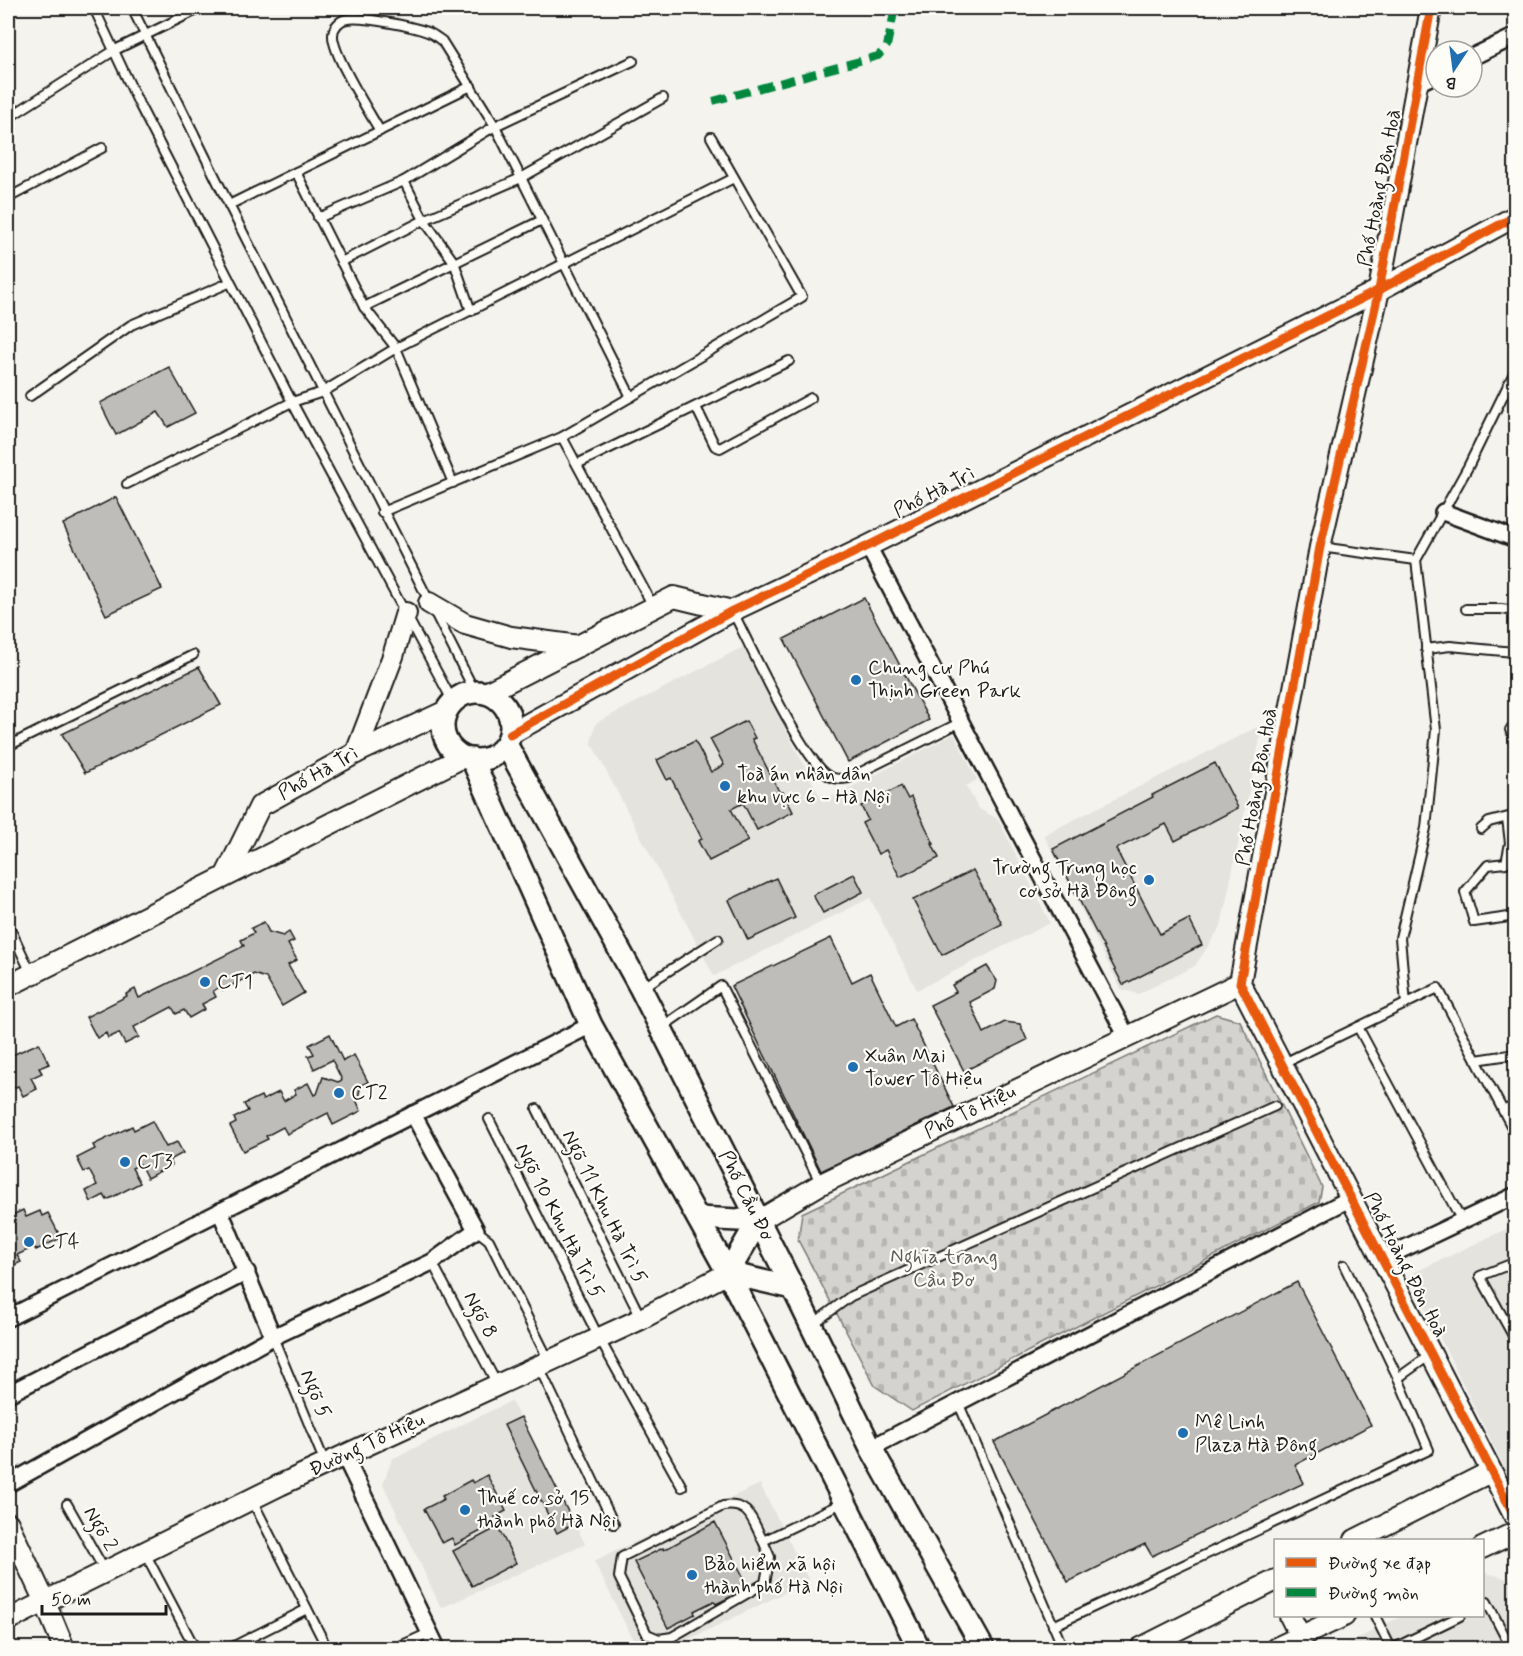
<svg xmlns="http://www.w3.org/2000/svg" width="1523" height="1656" font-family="Mynerve,sans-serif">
  <defs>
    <pattern id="cemetery-stones" width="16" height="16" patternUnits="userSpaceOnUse" patternTransform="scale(1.5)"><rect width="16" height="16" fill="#d4d3cf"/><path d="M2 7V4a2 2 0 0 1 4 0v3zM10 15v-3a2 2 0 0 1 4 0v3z" fill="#b5b5b1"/></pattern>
  </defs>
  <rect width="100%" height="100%" fill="#f4f3ee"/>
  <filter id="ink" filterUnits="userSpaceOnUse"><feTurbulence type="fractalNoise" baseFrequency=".0167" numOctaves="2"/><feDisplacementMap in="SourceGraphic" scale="12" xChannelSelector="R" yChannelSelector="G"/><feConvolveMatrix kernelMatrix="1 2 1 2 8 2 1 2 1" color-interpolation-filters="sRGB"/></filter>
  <g filter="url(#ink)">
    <!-- built -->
    <g fill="#e4e3de">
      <polygon points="743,647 823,802 954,734 977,780 966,786 979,809 998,819 1050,923 917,990 870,898 714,976 591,742 596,723"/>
      <polygon points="1263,724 1221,926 1195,966 1138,994 1121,989 1044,835"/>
      <polygon points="1515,1225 1515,1489 1409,1275"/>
      <polygon points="511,1401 585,1544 441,1608 383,1484 392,1459"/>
      <polygon points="760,1484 809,1581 671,1648 637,1648 594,1561"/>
      <polygon points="1483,1572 1515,1581 1515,1648 1339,1648 1402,1616 1482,1616"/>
    </g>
    <!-- cemetery -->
    <polygon fill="url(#cemetery-stones)" stroke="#787876" stroke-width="1.5" points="1216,1014 1240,1021 1322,1187 1319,1202 912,1411 875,1386 798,1240 802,1213"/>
    <!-- building -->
    <g fill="#bebdba" stroke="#1c1c1c" stroke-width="1.5">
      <polygon points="169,367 195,413 168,427 158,412 116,435 100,403"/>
      <polygon points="116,497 162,589 106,615 63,524"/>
      <polygon points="864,598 929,720 848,762 784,639"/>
      <polygon points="199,667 221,705 85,773 62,734"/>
      <polygon points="746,721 755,738 752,739 780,793 783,792 793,812 757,830 743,803 731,809 748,841 709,861 698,841 702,839 671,778 667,780 657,760 695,741 711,772 724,765 710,739"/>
      <polygon points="1215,763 1238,808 1175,841 1166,824 1116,849 1160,934 1189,919 1202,945 1123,985 1053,849 1153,797 1152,795"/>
      <polygon points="901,786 908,799 911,797 934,844 932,844 939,858 900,877 886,850 878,854 862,823 868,820 861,806"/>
      <polygon points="973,870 1002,924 942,955 913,900"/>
      <polygon points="854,874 863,892 823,913 813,895"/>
      <polygon points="776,878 795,918 748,940 729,900"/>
      <polygon points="264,922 269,932 283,936 289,932 294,941 288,944 297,960 288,965 304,993 282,1006 266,978 254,974 223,990 221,986 213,991 216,997 202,1004 205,1009 189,1018 184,1010 176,1014 172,1007 134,1027 139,1037 125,1044 119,1033 108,1038 106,1033 97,1038 86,1017 127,996 126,994 135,989 139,998 244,946 241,940 254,933 251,928"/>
      <polygon points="831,938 852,982 870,973 896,1027 911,1019 954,1107 821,1171 731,986"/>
      <polygon points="987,966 997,981 995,989 970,1002 984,1033 1005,1022 1020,1024 1027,1040 964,1071 930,1005 956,992 952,985"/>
      <polygon points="330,1034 343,1061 354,1055 368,1082 361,1085 357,1102 361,1111 333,1125 328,1113 287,1134 283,1127 266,1136 268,1139 243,1151 230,1126 236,1123 234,1118 248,1111 244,1104 261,1096 263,1100 279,1092 284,1101 296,1094 294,1090 308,1083 314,1095 317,1094 323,1077 338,1082 342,1080 332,1060 314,1069 308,1056 314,1054 309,1045"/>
      <polygon points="39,1043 49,1064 39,1068 42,1073 31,1078 37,1089 23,1096 18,1086 8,1090 8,1057"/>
      <polygon points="152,1121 166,1147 177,1142 183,1153 170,1160 172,1165 147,1178 140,1164 132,1168 140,1183 107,1200 104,1195 91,1202 86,1191 97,1185 89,1170 84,1172 77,1158 95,1149 93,1145 132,1126 134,1130"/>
      <polygon points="23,1210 26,1217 40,1211 42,1216 48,1213 61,1238 36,1250 34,1247 17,1255 21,1262 8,1268 8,1217"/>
      <polygon points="1297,1282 1371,1425 1295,1465 1304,1483 1152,1556 1145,1544 1068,1582 994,1442"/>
      <polygon points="521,1417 574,1524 557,1533 504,1425"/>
      <polygon points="487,1475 506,1511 495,1517 498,1522 455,1545 452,1538 442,1543 424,1509 444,1499 442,1496 471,1480 473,1483"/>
      <polygon points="715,1522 749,1588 716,1604 714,1601 694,1611 695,1614 668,1628 634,1562 663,1548 664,1550"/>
      <polygon points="498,1527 516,1563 472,1586 453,1551"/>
    </g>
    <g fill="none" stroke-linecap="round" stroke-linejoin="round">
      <!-- service casing -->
      <g stroke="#1c1c1c" stroke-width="12">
        <g id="service">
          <polyline points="94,8 139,104 292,402 453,702"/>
          <polyline points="132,8 229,205 475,692"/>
          <polyline points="8,118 115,50 201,8"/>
          <path d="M380 131C369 112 332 54 333 35 333 27 340 20 347 19 362 16 416 27 430 33 434 35 438 38 442 41L495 126 631 397"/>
          <polyline points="296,172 364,307 396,348 453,483"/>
          <polyline points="404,181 495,126 633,61"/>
          <polyline points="8,198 102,148"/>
          <polyline points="229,205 471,86"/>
          <polyline points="318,218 404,181 424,220 454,262 471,311"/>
          <polyline points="341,262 424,220 521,178 663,98"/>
          <polyline points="364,307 542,220"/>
          <polyline points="30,396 131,325 231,282"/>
          <polyline points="696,407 715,446 720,448 811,398"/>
          <polyline points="562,437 653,606"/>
          <polyline points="577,464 789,361"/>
          <polyline points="127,484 292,402 323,392 396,348 734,178"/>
          <polyline points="1516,498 1514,502 1516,503"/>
          <polyline points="382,512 562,437 802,297 711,137"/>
          <polyline points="1320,547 1416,560"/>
          <polyline points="1466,609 1501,609 1516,611"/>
          <path d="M733 612C749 643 805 766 831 777 837 780 843 779 849 778L961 722"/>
          <polyline points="1426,649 1450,646 1514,652 1516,627"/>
          <polyline points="1510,730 1516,740"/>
          <polyline points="8,746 193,655"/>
          <polyline points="1507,818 1510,843 1506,863 1488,865 1465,892 1474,922 1509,917"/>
          <polyline points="1481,829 1489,822 1516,815"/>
          <polyline points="8,924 31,973"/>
          <polyline points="1514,968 1516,968"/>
          <polyline points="642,988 718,939"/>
          <polyline points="1406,1004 1400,938 1426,828 1436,730 1416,560 1468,467 1516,369"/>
          <polyline points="662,1027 721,986 820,1182"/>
          <polyline points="1358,1027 1462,1221"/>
          <polyline points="1476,1060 1516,1054"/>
          <polyline points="1282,1064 1438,988 1516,1135"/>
          <polyline points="537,1109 641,1318"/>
          <polyline points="1503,1111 1516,1105"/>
          <polyline points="489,1119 599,1338 682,1487"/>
          <polyline points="476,1230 489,1240 549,1361"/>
          <polyline points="432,1262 497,1384"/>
          <polyline points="1516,1262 1480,1276 1516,1341"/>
          <polyline points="1344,1265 1398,1378"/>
          <polyline points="813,1324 851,1296 1275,1106"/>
          <polyline points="273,1337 325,1463"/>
          <polyline points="539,1367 614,1524"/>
          <polyline points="958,1402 1063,1648"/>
          <polyline points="252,1500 327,1648"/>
          <polyline points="67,1504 105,1571"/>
          <path d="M763 1541 770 1557 765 1583 672 1637 659 1639 647 1634 619 1577 622 1557 723 1506C750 1502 752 1520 763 1541L842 1503"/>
          <polyline points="145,1553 195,1648"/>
          <polyline points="1482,1604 1487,1602 1511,1648"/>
          <polyline points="1375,1616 1391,1648"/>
          <polyline points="1053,1626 1429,1450 1398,1378 1430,1355"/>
          <polyline points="230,1648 307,1609"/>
          <polyline points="396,1648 429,1633"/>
          <polyline points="1394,1648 1460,1616"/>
        </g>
      </g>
      <!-- minor casing -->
      <g stroke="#1c1c1c" stroke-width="20">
        <g id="minor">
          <polyline points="1472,57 1516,36"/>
          <polyline points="1418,83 1436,74"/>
          <polyline points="1443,512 1516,539"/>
          <polyline points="868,546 1127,1037"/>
          <polyline points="220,1211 273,1337"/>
          <polyline points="1382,1259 1516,1195"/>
          <polyline points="8,1318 591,1025"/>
          <polyline points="8,1394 247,1272"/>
          <polyline points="871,1448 1351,1198"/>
          <polyline points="344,1455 437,1648"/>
          <polyline points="8,1484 273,1337 432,1262 476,1230 413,1114"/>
        </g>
      </g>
      <!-- tertiary casing -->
      <g stroke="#1c1c1c" stroke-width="24">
        <g id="tertiary">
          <polyline points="1431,8 1379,290 1320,547 1240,983 1516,1519"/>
          <polyline points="429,603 465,624 511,637 579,646"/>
          <polyline points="486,693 674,597 732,611"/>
          <polyline points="510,734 732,611 868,546 1379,290 1516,216"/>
          <polyline points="356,753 393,656 406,613"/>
          <polyline points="226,875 260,806 356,753 446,711"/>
          <polyline points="8,986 463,757"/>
          <polyline points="758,1221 821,1184 1240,983"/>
          <polyline points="8,1523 45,1602 64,1648"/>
          <polyline points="1355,1540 1490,1472"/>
          <polyline points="1482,1548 1516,1532"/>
          <polyline points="1290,1616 1300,1636"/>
          <polyline points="8,1620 280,1485 641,1319 728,1273"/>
          <polyline points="1141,1648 1276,1580"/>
          <polyline points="1276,1648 1344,1616"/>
        </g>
      </g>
      <!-- secondary casing -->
      <g stroke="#1c1c1c" stroke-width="26">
        <g id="secondary">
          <circle cx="477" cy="726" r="34"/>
          <polyline points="506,744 641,989 793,1288 871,1448 983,1648"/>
          <polyline points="472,759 591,1025 728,1273 919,1648"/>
          <polyline points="698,1218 758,1221"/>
          <polyline points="728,1273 793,1288"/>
          <polyline points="728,1273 758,1221"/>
        </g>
      </g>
      <!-- service -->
      <use href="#service" stroke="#fdfcf7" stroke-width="8"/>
      <!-- minor -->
      <use href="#minor" stroke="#fdfcf7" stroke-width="15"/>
      <!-- tertiary -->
      <use href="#tertiary" stroke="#fdfcf7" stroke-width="20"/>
      <!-- secondary -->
      <use href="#secondary" stroke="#fdfcf7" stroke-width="21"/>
      <!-- quiet -->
      <polyline stroke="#00873e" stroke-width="8" stroke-dasharray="15 8" stroke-linecap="butt" points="713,101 878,56 887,46 895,8"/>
      <!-- cycleway casing -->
      <g stroke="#fdfcf7" stroke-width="13">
        <g id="cycleway">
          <polyline points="1431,8 1379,290 1320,547 1240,983 1516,1519"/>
          <polyline points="510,734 732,611 868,546 1379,290 1516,216"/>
        </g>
      </g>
      <!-- cycleway -->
      <use href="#cycleway" stroke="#e8590c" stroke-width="9"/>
    </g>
  </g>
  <!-- markers -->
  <g fill="#1f6fb2" stroke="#fdfcf7" stroke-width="2">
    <circle cx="856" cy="680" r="6"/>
    <circle cx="725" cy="786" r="6"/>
    <circle cx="1149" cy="880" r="6"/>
    <circle cx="205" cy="982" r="6"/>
    <circle cx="853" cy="1067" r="6"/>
    <circle cx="339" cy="1093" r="6"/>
    <circle cx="125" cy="1162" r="6"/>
    <circle cx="29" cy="1242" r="6"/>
    <circle cx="1183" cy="1433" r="6"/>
    <circle cx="465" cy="1510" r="6"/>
    <circle cx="692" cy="1575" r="6"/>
  </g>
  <g text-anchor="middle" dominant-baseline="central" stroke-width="4.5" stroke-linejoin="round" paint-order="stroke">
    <!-- street labels -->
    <g font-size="20" fill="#1c1c1c" stroke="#fdfcf7">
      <text transform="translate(1380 188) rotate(-79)">Phố Hoàng Đôn Hoà</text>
      <text transform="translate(934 493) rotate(-27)">Phố Hà Trì</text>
      <text transform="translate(318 774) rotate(-29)">Phố Hà Trì</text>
      <text transform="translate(1257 787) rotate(-80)">Phố Hoàng Đôn Hoà</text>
      <text transform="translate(970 1112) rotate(-26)">Phố Tô Hiệu</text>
      <text transform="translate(746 1196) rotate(63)">Phố Cầu Đơ</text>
      <text transform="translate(604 1207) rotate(64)">Ngõ 11 Khu Hà Trì 5</text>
      <text transform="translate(559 1221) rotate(63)">Ngõ 10 Khu Hà Trì 5</text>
      <text transform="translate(1405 1265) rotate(63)">Phố Hoàng Đôn Hoà</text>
      <text transform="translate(480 1315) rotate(62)">Ngõ 8</text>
      <text transform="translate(315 1394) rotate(68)">Ngõ 5</text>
      <text transform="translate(367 1445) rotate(-25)">Đường Tô Hiệu</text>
      <text transform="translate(100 1529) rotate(60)">Ngõ 2</text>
    </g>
    <!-- poi labels -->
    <g font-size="20" fill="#1c1c1c" stroke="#fdfcf7" text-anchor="start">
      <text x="868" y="668">Chung cư Phú<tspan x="868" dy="23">Thịnh Green Park</tspan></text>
      <text x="737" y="774">Toà án nhân dân<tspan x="737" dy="23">khu vực 6 - Hà Nội</tspan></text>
      <text x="1137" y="868" text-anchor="end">Trường Trung học<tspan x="1137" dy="23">cơ sở Hà Đông</tspan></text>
      <text x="217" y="982">CT1</text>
      <text x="865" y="1056">Xuân Mai<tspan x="865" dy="23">Tower Tô Hiệu</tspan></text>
      <text x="351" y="1093">CT2</text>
      <text x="137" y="1162">CT3</text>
      <text x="41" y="1242">CT4</text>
      <text x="1195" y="1422">Mê Linh<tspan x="1195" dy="23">Plaza Hà Đông</tspan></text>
      <text x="477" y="1498">Thuế cơ sở 15<tspan x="477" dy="23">thành phố Hà Nội</tspan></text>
      <text x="704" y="1564">Bảo hiểm xã hội<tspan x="704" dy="23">thành phố Hà Nội</tspan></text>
    </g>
    <!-- park labels -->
    <g font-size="20" fill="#5c5c5b" stroke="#fdfcf7">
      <text x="944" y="1257">Nghĩa trang<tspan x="944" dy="23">Cầu Đơ</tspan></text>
    </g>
  </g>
  <!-- margin -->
  <rect width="1523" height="1656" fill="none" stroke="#fdfcf7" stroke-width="30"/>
  <rect x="15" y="15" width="1493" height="1626" fill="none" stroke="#1c1c1c" stroke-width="2" filter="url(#ink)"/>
  <!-- legend -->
  <rect x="1274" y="1539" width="210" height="78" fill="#fdfcf7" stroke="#a3a29f" stroke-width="1.5"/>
  <rect x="1286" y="1558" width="30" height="9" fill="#e8590c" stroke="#a3a29f" stroke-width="1.5"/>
  <text x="1328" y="1569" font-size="18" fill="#1c1c1c">Đường xe đạp</text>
  <rect x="1286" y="1588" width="30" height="9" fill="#00873e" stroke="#a3a29f" stroke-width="1.5"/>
  <text x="1328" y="1599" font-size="18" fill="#1c1c1c">Đường mòn</text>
  <!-- north arrow -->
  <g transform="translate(1454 69) rotate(193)"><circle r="28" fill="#fdfcf7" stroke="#a3a29f" stroke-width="1.5"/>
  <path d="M0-4.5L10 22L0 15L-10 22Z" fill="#1f6fb2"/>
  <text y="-9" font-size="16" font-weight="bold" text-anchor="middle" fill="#1c1c1c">B</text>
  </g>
  <!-- scale -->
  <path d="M42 1605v9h124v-9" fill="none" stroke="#1c1c1c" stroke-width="3"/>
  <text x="51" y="1605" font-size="18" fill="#1c1c1c" stroke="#fdfcf7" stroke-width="4.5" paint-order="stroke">50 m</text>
</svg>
